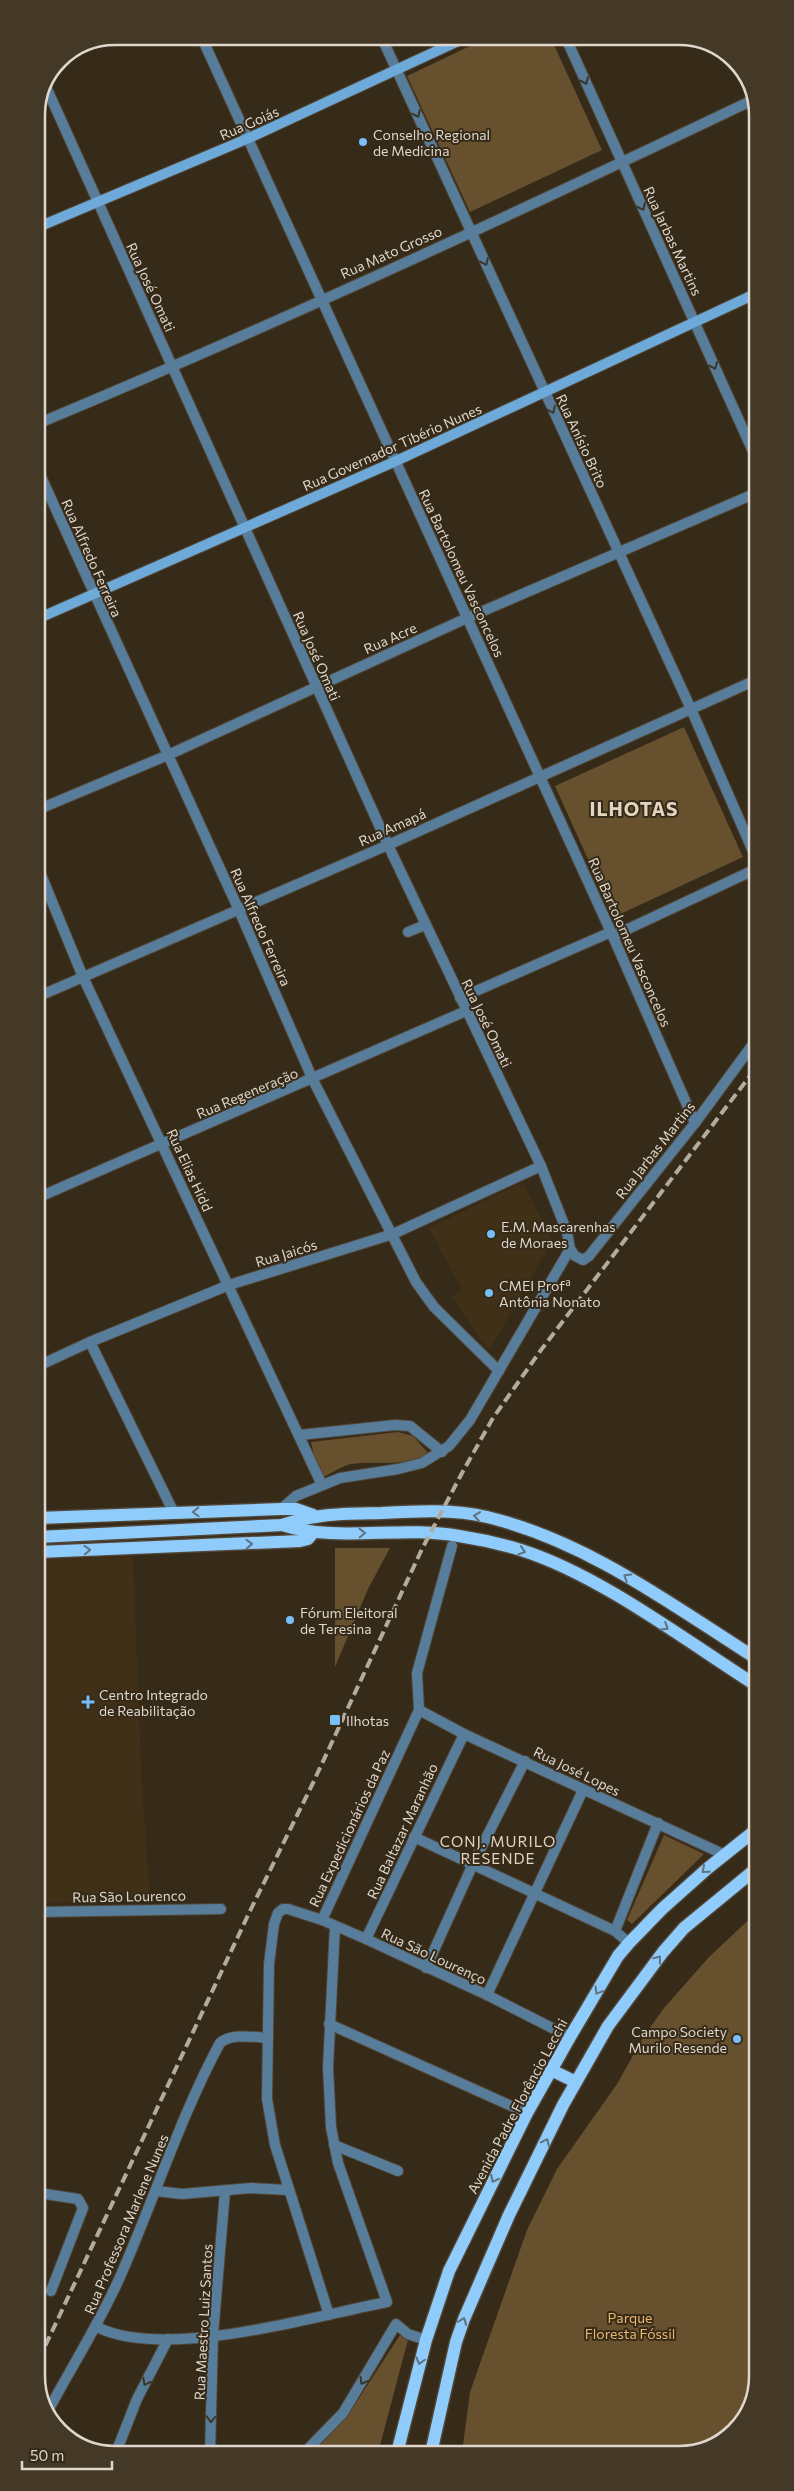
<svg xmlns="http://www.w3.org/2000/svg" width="794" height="2491" font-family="Commissioner,sans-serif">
  <rect width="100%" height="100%" fill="#362a19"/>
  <!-- built -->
  <g fill="#403018">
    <polygon points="523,1182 552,1241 489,1351 451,1296 462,1290 429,1228"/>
    <polygon points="133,1557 142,1789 150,1898 38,1903 38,1560"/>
  </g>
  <!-- green -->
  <g fill="#67502e">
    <polygon points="491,36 550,36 602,150 470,212 407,76"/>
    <polygon points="684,727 743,857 614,917 555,786"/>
    <path d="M398 1432 413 1436 429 1454C405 1468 377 1460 351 1464 342 1466 332 1473 323 1477L315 1460 311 1442Z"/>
    <polygon points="335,1548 390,1548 368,1589 335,1667"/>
    <polygon points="664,1835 704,1854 632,1924 627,1920"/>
    <polygon points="757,1912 758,2376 741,2424 699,2452 462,2453 470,2392 527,2230 557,2169 617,2084 644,2036 664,2008 709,1957"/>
    <polygon points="402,2332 409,2336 378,2453 312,2454 348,2415"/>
  </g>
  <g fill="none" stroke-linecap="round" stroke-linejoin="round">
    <!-- street casing -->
    <g stroke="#514636" stroke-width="12">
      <g id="street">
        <polyline points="201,36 611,932 695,1123"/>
        <polyline points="381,36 691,709 756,858"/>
        <polyline points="565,36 756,458"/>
        <polyline points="47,89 388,845 541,1166 567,1232 570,1249 470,1420 449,1446 422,1463 398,1469 340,1478 296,1496 281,1509"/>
        <path d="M37 424C279 323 518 212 755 99"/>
        <polyline points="37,468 238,908 313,1080 416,1282 434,1307 499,1371"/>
        <polyline points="37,810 168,755 467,618 756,493"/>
        <polyline points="37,865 83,977 322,1485"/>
        <polyline points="408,932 425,925"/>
        <polyline points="613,936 756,869"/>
        <polyline points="37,997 388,845 756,680"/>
        <polyline points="460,998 611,932"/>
        <polyline points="37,1198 466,1011"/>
        <polyline points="570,1249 575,1256 583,1260 589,1256 695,1123 756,1040"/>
        <polyline points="90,1342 174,1513"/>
        <polyline points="38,1366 90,1342 229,1285 393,1234 541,1166"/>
        <polyline points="299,1435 395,1425 410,1426 442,1452"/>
        <polyline points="419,1710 464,1734 725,1855"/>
        <polyline points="414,1837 615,1931"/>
        <polyline points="38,1912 221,1909"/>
        <polyline points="322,1920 419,1710 417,1673 452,1546"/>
        <polyline points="366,1939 464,1734"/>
        <polyline points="629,1943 615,1931 658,1823"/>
        <polyline points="426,1968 473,1864 525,1761"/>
        <polyline points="487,1995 583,1790"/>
        <polyline points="329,2024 527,2113"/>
        <polyline points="334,2145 398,2171"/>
        <polyline points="156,2191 182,2194 251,2188 288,2190"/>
        <polyline points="39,2193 78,2199 83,2208 51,2291"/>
        <polyline points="329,2315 275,2145 267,2099 269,1964 274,1924 278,1913 283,1909 288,1909 322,1920 366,1939 487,1995 570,2037"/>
        <path d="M97 2327C165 2361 313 2316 387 2302L338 2163 331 2127 328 2067 335 1926"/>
        <path d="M48 2411C72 2366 99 2324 120 2277 154 2200 180 2117 220 2043 231 2033 254 2037 268 2038"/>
        <polyline points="210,2454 213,2335 225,2191"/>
        <polyline points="303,2454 343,2413 396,2324 408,2334 426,2340"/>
        <polyline points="115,2455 137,2399 168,2339"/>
      </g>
    </g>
    <!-- secondary casing -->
    <g stroke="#514636" stroke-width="12">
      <g id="secondary">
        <polyline points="36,228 249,138 469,36"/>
        <polyline points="37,619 396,461 755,294"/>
      </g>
    </g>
    <!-- primary casing -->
    <g stroke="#514636" stroke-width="15">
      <g id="primary">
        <polyline points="38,1518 281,1509 296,1509 313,1515"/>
        <path d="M282 1525C339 1543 400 1525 459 1536 479 1539 501 1544 521 1550 600 1575 686 1641 757 1686"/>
        <path d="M38 1537 282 1525C317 1513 345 1514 382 1513 417 1511 454 1509 487 1517 587 1541 672 1605 757 1659"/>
        <polyline points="38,1552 300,1541 308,1539 313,1533"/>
        <polyline points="551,2070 576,2082"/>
        <polyline points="397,2453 426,2340 449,2271 527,2113 570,2037 618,1956 629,1943 662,1909 708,1868 757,1829"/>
        <polyline points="431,2453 456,2342 464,2319 509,2215 563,2105 608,2026 663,1952 684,1928 757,1868"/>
      </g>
    </g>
    <!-- street -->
    <use href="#street" stroke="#587d9a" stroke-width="10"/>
    <!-- secondary -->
    <use href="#secondary" stroke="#6eaad9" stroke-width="10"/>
    <!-- primary -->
    <use href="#primary" stroke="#8fccfc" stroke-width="12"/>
    <!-- rail -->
    <polyline stroke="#b4ab9f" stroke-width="4" stroke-dasharray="10 5" stroke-linecap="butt" points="39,2359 250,1911 312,1785 422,1549 462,1473 493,1418 541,1350 756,1068"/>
  </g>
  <!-- one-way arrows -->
  <defs><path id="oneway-chevron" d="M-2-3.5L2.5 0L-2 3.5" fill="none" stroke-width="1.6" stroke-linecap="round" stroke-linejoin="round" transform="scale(1.25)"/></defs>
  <g stroke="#3b362c">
    <use href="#oneway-chevron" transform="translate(585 81) rotate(66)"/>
    <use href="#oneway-chevron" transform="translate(417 114) rotate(65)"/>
    <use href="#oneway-chevron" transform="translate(642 207) rotate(65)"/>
    <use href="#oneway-chevron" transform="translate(485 262) rotate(65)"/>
    <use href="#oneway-chevron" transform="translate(714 366) rotate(66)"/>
    <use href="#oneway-chevron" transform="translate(552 410) rotate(65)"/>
    <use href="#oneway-chevron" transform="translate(363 2381) rotate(120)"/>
    <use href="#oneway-chevron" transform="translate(146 2382) rotate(117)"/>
    <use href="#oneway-chevron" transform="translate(211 2419) rotate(92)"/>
  </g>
  <g stroke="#5e737f">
    <use href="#oneway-chevron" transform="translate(196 1512) rotate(178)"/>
    <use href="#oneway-chevron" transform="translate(477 1516) rotate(-172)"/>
    <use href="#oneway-chevron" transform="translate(362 1533) rotate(-1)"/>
    <use href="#oneway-chevron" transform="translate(249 1544) rotate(-2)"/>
    <use href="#oneway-chevron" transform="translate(87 1550) rotate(-2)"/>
    <use href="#oneway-chevron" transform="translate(522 1551) rotate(18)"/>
    <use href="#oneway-chevron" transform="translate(627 1577) rotate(-148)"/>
    <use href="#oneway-chevron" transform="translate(665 1627) rotate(32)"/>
    <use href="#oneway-chevron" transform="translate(705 1870) rotate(139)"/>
    <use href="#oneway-chevron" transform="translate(658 1959) rotate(-53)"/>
    <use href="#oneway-chevron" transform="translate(598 1991) rotate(121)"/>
    <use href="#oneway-chevron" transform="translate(546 2142) rotate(-64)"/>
    <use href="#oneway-chevron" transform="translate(494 2179) rotate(117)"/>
    <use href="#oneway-chevron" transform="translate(463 2321) rotate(-69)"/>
    <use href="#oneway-chevron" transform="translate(420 2361) rotate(105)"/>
  </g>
  <!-- markers -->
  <g fill="#77bff7" stroke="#362a19" stroke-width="2">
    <circle cx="363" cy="142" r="5"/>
    <circle cx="491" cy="1234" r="5"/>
    <circle cx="489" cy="1293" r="5"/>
    <circle cx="290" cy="1620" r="5"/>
    <path d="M85.5 1694.5h5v5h5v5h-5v5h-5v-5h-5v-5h5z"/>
    <rect x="329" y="1714" width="12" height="12" rx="2.5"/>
    <circle cx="737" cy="2039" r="5"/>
  </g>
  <g text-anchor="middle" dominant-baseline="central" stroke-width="4" stroke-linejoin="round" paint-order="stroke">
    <!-- street labels -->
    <g font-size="14" fill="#dfd7cd" stroke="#362a19">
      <text transform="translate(249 123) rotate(-24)">Rua Goiás</text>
      <text transform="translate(673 241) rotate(65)">Rua Jarbas Martins</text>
      <text transform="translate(391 252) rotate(-24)">Rua Mato Grosso</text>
      <text transform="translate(151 287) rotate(65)">Rua José Omati</text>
      <text transform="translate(582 441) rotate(65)">Rua Anísio Brito</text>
      <text transform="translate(392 447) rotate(-24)">Rua Governador Tibério Nunes</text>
      <text transform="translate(92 558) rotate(66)">Rua Alfredo Ferreira</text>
      <text transform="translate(462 573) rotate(65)">Rua Bartolomeu Vasconcelos</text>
      <text transform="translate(390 638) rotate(-24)">Rua Acre</text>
      <text transform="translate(317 656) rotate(66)">Rua José Omati</text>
      <text transform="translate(392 827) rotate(-24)">Rua Amapá</text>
      <text transform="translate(261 927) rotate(66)">Rua Alfredo Ferreira</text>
      <text transform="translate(630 942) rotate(66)">Rua Bartolomeu Vasconcelos</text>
      <text transform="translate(487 1023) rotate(64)">Rua José Omati</text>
      <text transform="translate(247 1093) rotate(-23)">Rua Regeneração</text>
      <text transform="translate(655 1150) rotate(-52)">Rua Jarbas Martins</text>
      <text transform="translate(190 1170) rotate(65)">Rua Elias Hidd</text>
      <text transform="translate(286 1253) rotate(-17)">Rua Jaicós</text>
      <text transform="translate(577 1771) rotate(26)">Rua José Lopes</text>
      <text transform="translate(349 1828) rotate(-65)">Rua Expedicionários da Paz</text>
      <text transform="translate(402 1831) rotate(-65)">Rua Baltazar Maranhão</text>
      <text transform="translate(129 1896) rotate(-1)">Rua São Lourenco</text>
      <text transform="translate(434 1956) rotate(25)">Rua São Lourenço</text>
      <text transform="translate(517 2106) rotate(-62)">Avenida Padre Florêncio Lecchi</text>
      <text transform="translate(126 2224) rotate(-67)">Rua Professora Marlene Nunes</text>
      <text transform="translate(203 2322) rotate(-87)">Rua Maestro Luiz Santos</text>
    </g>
    <!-- poi labels -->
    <g font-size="14" fill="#dfd7cd" stroke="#362a19" text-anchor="start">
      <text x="373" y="134">Conselho Regional<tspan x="373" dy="16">de Medicina</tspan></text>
      <text x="501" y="1226">E.M. Mascarenhas<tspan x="501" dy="16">de Moraes</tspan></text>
      <text x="499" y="1285">CMEI Profª<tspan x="499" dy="16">Antônia Nonato</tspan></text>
      <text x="300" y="1612">Fórum Eleitoral<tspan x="300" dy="16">de Teresina</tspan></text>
      <text x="99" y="1694">Centro Integrado<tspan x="99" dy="16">de Reabilitação</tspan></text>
      <text x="346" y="1720">Ilhotas</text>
      <text x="727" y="2031" text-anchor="end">Campo Society<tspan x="727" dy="16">Murilo Resende</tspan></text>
    </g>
    <!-- park labels -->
    <g font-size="14" fill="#e8b770" stroke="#362a19">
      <text x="630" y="2317">Parque<tspan x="630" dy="16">Floresta Fóssil</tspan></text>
    </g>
    <!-- neighbourhood labels -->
    <g font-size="15" letter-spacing="1" fill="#e3d4bf" stroke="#362a19">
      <text x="498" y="1841">CONJ. MURILO<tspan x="498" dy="17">RESENDE</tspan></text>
    </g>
    <!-- district labels -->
    <g font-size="19" font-weight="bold" letter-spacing="1" fill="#e3d4bf" stroke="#362a19">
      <text x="634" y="808">ILHOTAS</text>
    </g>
  </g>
  <!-- crop -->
  <path d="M0 0H794V2491H0ZM115 45H679A70 70 0 0 1 749 115V2376A70 70 0 0 1 679 2446H115A70 70 0 0 1 45 2376V115A70 70 0 0 1 115 45Z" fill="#443827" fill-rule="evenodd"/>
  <path fill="none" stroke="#dfd7cd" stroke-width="2.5" d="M115 45H679A70 70 0 0 1 749 115V2376A70 70 0 0 1 679 2446H115A70 70 0 0 1 45 2376V115A70 70 0 0 1 115 45Z"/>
  <!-- scale -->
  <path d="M22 2461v8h90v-8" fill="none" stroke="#dfd7cd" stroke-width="2.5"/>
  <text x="30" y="2461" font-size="15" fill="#dfd7cd" stroke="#362a19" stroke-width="4" paint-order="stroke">50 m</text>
</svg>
